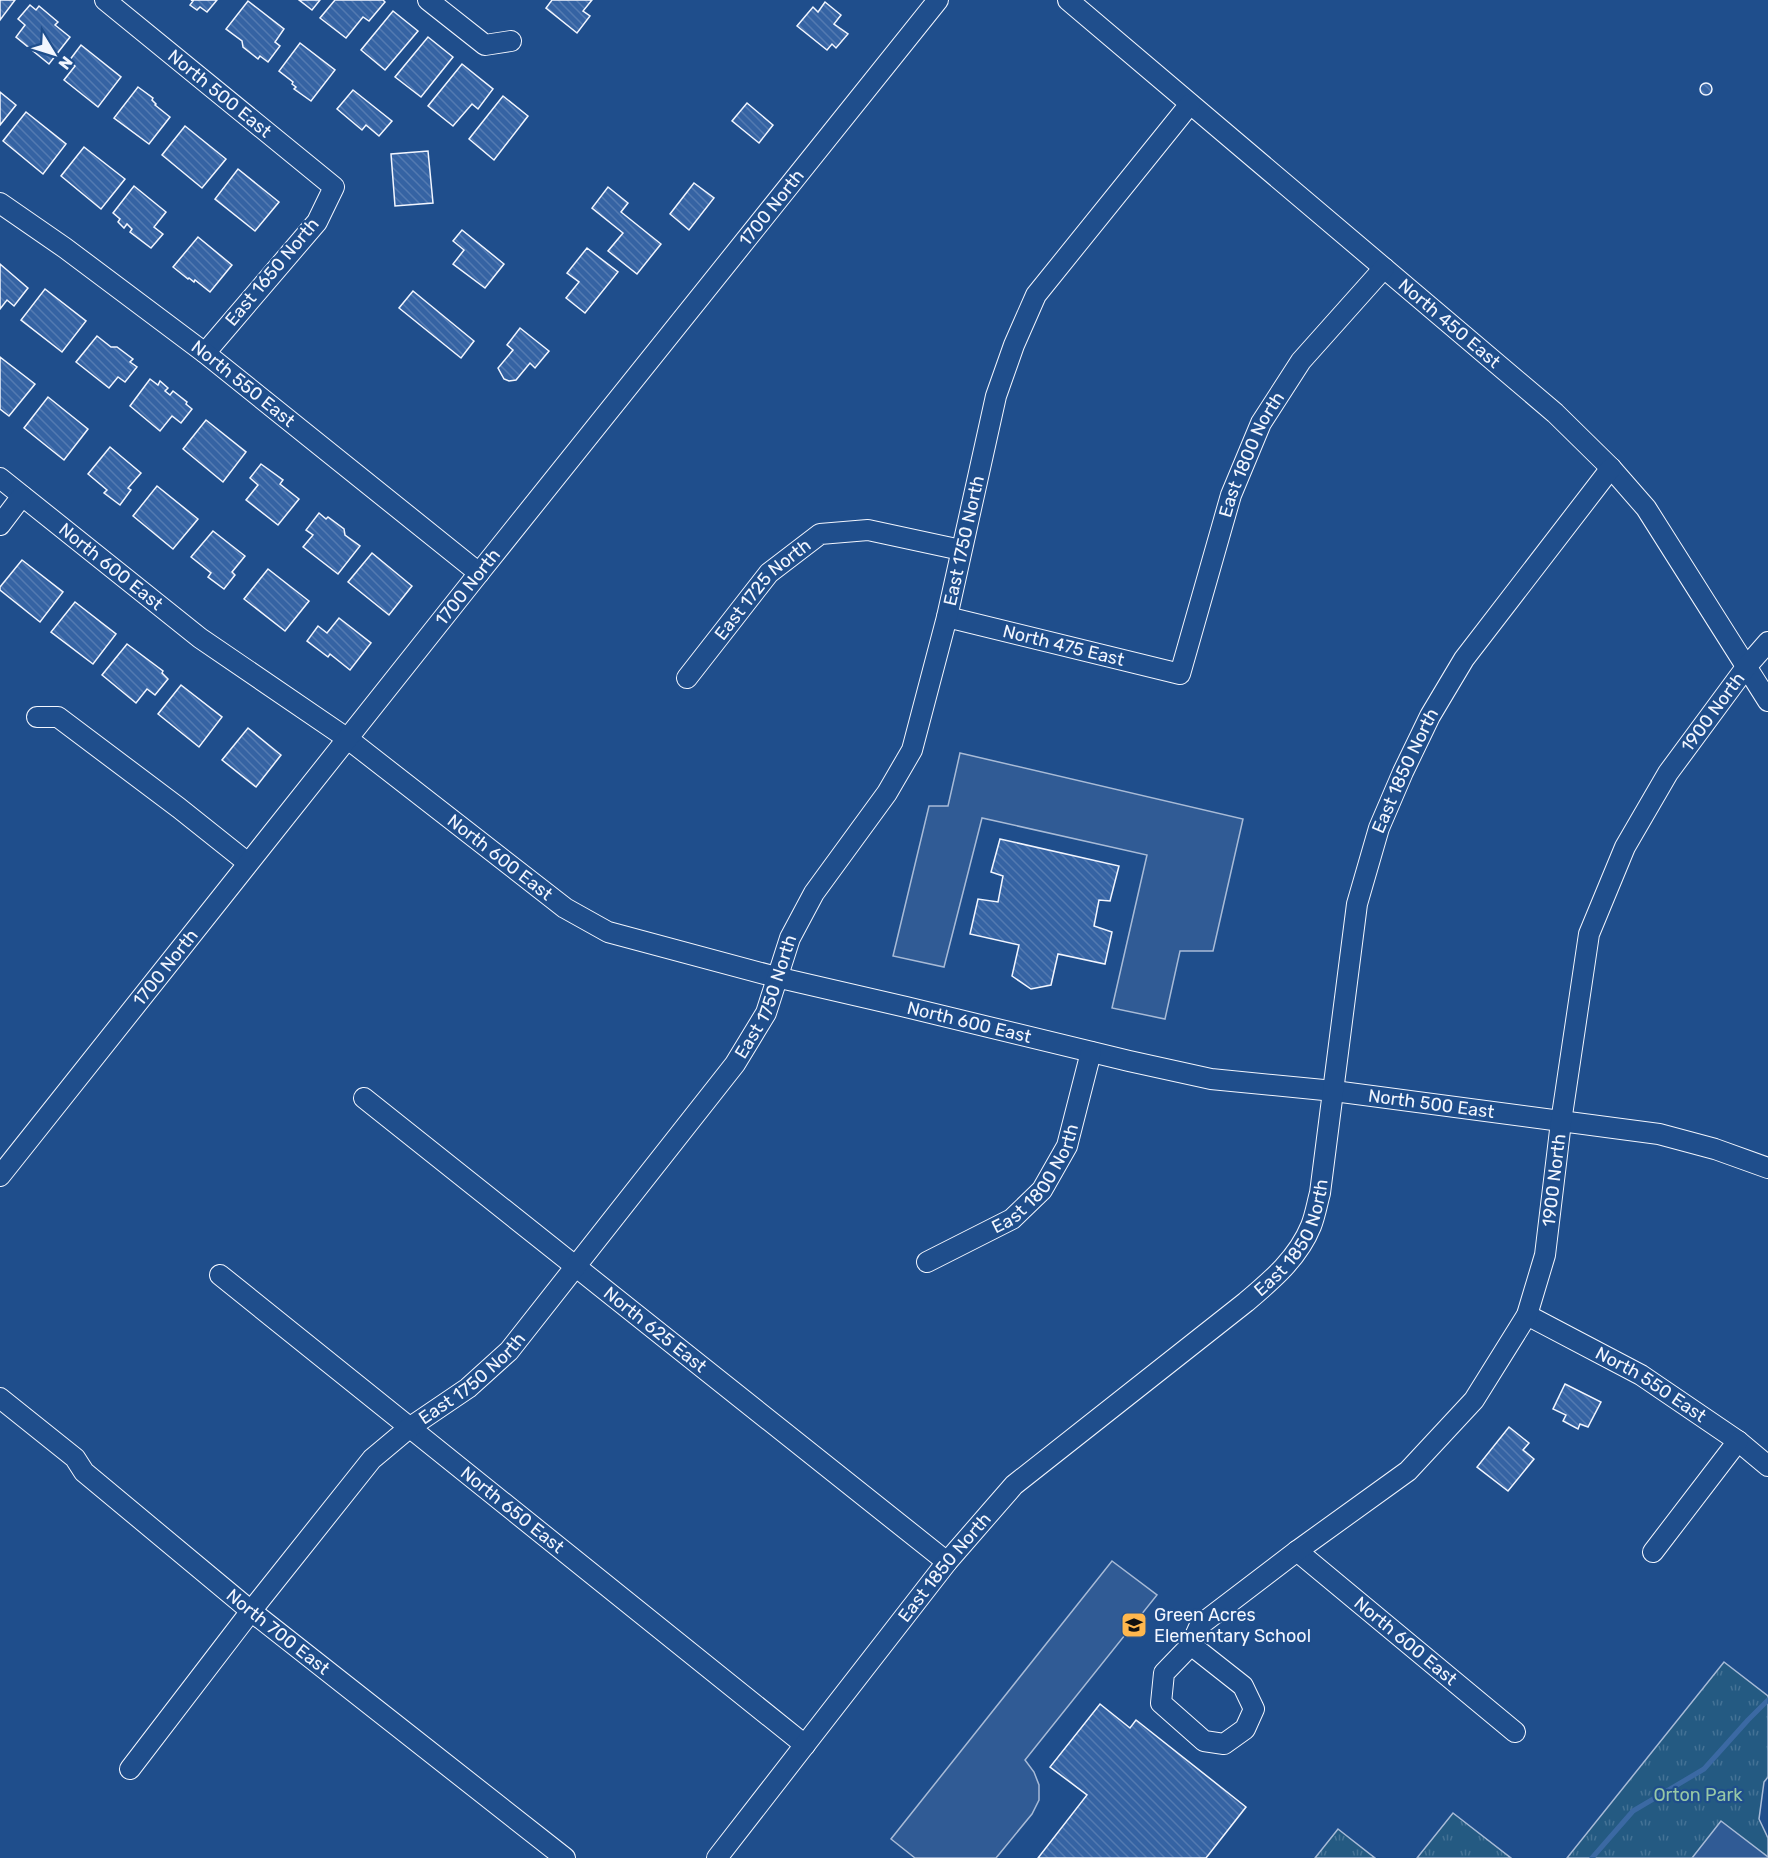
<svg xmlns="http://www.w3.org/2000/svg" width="1768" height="1858" font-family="Rubik,sans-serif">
  <defs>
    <pattern id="grass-tufts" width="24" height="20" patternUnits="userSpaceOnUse" patternTransform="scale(1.5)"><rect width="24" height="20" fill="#245a82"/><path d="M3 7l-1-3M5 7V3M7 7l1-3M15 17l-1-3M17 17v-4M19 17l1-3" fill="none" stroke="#447295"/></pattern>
    <pattern id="building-back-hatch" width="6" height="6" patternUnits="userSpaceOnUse" patternTransform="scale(1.5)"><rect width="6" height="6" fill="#3563a3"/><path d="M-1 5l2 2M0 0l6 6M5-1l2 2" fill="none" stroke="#537ab1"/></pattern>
  </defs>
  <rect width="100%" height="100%" fill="#1f4e8c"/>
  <!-- grass -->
  <g fill="url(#grass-tufts)" stroke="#a8bbd7" stroke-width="1.5">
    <polygon points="1724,1662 1768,1696 1768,1777 1764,1782 1759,1819 1768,1838 1768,1858 1567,1858"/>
    <polygon points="1453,1813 1511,1858 1417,1858"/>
    <polygon points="1338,1829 1375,1858 1315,1858"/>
  </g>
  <!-- parking -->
  <g fill="#305b95" stroke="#a8bbd7" stroke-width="1.5">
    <polygon points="960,753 1243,819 1213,951 1180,951 1165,1019 1112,1008 1147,855 982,818 944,967 893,956 929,806 948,806"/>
    <polygon points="1112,1561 1157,1595 1025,1760 1034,1772 1039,1785 1039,1800 1032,1814 996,1858 915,1858 891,1839"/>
    <polygon points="1721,1821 1768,1857 1768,1858 1692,1858"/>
  </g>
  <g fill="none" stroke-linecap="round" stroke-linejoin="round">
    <!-- stream -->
    <polyline stroke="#3b69a3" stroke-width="5" points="1592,1858 1633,1811 1704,1769 1748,1720 1768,1700"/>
  </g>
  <!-- building -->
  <g fill="url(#building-back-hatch)" stroke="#f2f6ff" stroke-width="1.5">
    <polygon points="0,0 15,0 0,20"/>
    <polygon points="191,0 217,0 207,12 200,7 197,10 190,5 193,1"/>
    <polygon points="299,0 320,0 312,10"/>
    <polygon points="335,0 383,0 385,2 369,21 363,17 346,38 320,18"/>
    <polygon points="552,0 592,0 583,11 590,16 577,33 546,8"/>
    <polygon points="248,1 284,29 275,42 280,46 268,62 260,56 258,59 243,47 242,41 226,29"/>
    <polygon points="825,2 841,15 834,24 848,34 836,48 832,44 827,50 797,26 813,7 818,12"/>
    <polygon points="30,5 36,10 39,6 58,22 55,25 70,37 49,64 16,37 25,25 18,19"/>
    <polygon points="393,11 418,31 385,70 361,50"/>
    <polygon points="428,37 453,57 421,97 395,77"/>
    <polygon points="300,43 335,70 311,101 294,89 296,87 292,84 293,82 279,71"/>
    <polygon points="81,45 121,77 98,107 64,80 75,66 69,61"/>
    <polygon points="462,64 493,89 478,109 472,104 453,126 428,106"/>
    <circle cx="1706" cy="89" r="6"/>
    <polygon points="138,87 153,98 152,100 156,104 155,105 170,117 149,144 114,118"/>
    <polygon points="353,90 392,121 379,136 366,125 362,130 337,109"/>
    <polygon points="0,92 16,105 0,125"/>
    <polygon points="503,96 528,116 494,160 469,139"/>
    <polygon points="747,103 773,125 759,143 732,121"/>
    <polygon points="26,112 66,144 43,174 3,141"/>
    <polygon points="185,126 226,159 202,188 162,155"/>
    <polygon points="84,147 125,179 101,209 61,176"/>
    <polygon points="428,151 433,203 395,206 391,154"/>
    <polygon points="238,169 279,202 255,231 215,199"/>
    <polygon points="694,183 714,198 689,230 670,214"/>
    <polygon points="134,186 166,212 154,227 163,234 151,248 130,232 132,229 127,224 124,228 118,222 120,219 113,213"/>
    <polygon points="608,187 628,203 621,212 661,244 637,274 608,251 623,233 592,208"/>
    <polygon points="462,230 504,264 485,288 453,264 464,250 453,241"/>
    <polygon points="198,237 232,265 210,292 195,280 194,282 189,278 188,279 173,267"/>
    <polygon points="587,248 618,272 585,313 566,298 579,282 567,273"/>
    <polygon points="0,264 28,288 14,306 7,300 0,309"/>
    <polygon points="45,289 86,321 62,352 21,320"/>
    <polygon points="413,291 474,341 461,358 399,308"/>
    <polygon points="520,328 549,351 535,368 530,363 516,380 509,381 504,379 498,368 513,350 507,345"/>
    <polygon points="97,336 111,347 117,347 133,359 130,362 137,367 125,382 118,377 109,388 76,362"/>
    <polygon points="0,357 35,384 9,416 0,409"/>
    <polygon points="150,379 158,385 160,381 168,388 165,391 170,395 173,391 187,402 186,404 192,409 181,423 172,416 160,431 130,406"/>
    <polygon points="48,397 88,429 64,460 24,428"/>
    <polygon points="206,420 246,452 223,482 183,449"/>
    <polygon points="110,447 141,473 128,488 131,490 120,505 104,493 107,490 88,474"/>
    <polygon points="261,464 283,480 280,484 299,499 278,525 246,500 258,485 250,478"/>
    <polygon points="157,486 198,519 173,549 133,516"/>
    <polygon points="319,513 326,519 328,517 344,529 345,535 360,546 338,574 303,547 313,535 306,530"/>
    <polygon points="213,531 245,556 232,572 235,575 224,589 208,577 211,573 191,557"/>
    <polygon points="372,553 412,586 389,615 348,582"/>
    <polygon points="22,560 63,592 40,622 0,590 0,587"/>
    <polygon points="268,569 309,601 285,631 244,599"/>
    <polygon points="75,602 116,634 93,664 51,632"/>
    <polygon points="339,618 371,643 350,670 330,654 328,657 307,641 318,626 327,633"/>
    <polygon points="127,644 163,671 162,673 168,679 155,695 147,689 136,703 102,675"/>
    <polygon points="181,685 222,717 199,747 158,714"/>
    <polygon points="248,728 281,755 256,787 222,760"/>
    <polygon points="1000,839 1119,866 1110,901 1099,900 1094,926 1112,932 1105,964 1058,954 1051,985 1031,989 1012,976 1019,945 970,934 978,899 998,902 1003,876 991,872"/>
    <polygon points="1565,1384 1601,1402 1588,1427 1580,1424 1578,1429 1563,1421 1566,1415 1553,1409"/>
    <polygon points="1509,1427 1529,1443 1523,1450 1534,1459 1508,1491 1477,1467"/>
    <polygon points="1100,1704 1130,1728 1136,1720 1246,1807 1206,1858 1038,1858 1087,1795 1050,1767"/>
  </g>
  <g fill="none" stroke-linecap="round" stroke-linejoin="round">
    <!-- minor casing -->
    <g stroke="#f2f6ff" stroke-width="22">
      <g id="minor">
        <path id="s1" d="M105 0 334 187 317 222 205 353"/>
        <polyline points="428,0 485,45 511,41"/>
        <path id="s2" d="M1068 0 1555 413 1611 468 1646 508 1768 701"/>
        <path id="s3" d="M0 203 65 248 205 353 479 573"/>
        <path id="s4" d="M0 478 200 638 348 739 565 908 608 932 776 977 906 1007 1129 1061 1211 1079 1334 1091 1659 1134 1715 1149 1768 1168"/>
        <polyline points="0,525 22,496"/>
        <path id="s5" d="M947 617 1180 674 1231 495 1261 423 1301 361 1384 268"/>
        <path id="s6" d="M687 678 769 573 820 534 868 530 961 550"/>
        <polyline points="37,717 58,717 179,808 248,863"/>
        <path id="s7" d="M364 1098 947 1562"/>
        <path id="s8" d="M0 1176 479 573 938 0"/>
        <path id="s9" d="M927 1262 1012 1219 1042 1190 1067 1146 1091 1052"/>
        <path id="s10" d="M220 1275 805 1745"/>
        <path id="s11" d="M1527 1315 1641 1375 1738 1441 1768 1466"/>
        <path id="s12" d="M0 1398 75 1458 84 1472 251 1611 565 1858"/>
        <path id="s13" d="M1297 1551 1515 1732"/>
        <polyline points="1653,1552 1738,1441"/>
        <path id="s14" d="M1191 1645 1243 1686 1254 1709 1245 1729 1224 1744 1204 1741 1161 1703 1164 1673 1191 1645 1200 1625 1297 1551 1408 1471 1474 1400 1527 1315 1545 1255 1561 1122 1589 934 1625 847 1668 773 1747 666 1768 642"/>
        <path id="s15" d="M130 1769 251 1611 372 1459 409 1428 468 1388 509 1351 735 1064 766 1013 790 938 814 893 887 793 912 750 947 617 996 396 1014 345 1036 295 1190 104"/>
        <path id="s16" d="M717 1858 947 1562 1014 1485 1246 1302C1272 1280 1298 1258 1311 1226 1315 1216 1317 1204 1320 1193L1357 904 1379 828 1403 772 1430 716 1464 659 1611 468"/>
      </g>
    </g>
    <!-- minor -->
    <use href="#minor" stroke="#1f4e8c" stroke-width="20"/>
  </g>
  <!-- icons -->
  <defs>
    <g id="school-square" transform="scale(1.35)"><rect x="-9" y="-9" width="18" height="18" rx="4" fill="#ffb74d" stroke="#1f4e8c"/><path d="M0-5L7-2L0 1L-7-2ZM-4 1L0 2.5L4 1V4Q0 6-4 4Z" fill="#111"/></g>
  </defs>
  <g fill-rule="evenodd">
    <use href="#school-square" x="1134" y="1625"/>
  </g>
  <g text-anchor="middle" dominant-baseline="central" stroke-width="4.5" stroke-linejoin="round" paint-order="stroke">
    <!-- street labels -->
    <g font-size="18" fill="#f2f6ff" stroke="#1f4e8c">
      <text stroke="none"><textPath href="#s1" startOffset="148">North 500 East</textPath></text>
      <text stroke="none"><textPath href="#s8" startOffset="1238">1700 North</textPath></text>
      <text transform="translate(272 272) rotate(-50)">East 1650 North</text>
      <text stroke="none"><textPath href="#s2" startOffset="500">North 450 East</textPath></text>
      <text stroke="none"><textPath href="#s3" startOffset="303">North 550 East</textPath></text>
      <text stroke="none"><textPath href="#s5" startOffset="471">East 1800 North</textPath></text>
      <text stroke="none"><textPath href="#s15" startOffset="1512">East 1750 North</textPath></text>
      <text stroke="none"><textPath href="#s4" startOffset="142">North 600 East</textPath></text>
      <text stroke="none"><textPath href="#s8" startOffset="752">1700 North</textPath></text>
      <text stroke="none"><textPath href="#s6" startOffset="117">East 1725 North</textPath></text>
      <text stroke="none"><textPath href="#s5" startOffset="120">North 475 East</textPath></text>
      <text stroke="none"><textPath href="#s14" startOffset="1406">1900 North</textPath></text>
      <text stroke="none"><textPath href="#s16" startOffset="1341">East 1850 North</textPath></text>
      <text stroke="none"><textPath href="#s4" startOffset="628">North 600 East</textPath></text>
      <text stroke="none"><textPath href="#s8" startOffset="266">1700 North</textPath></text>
      <text stroke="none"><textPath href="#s15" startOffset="1008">East 1750 North</textPath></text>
      <text stroke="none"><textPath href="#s4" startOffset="1132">North 600 East</textPath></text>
      <text stroke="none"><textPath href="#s4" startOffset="1602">North 500 East</textPath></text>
      <text stroke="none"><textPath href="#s9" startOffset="142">East 1800 North</textPath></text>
      <text stroke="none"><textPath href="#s14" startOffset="902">1900 North</textPath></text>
      <text stroke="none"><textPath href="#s16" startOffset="854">East 1850 North</textPath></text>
      <text stroke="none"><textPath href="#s7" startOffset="372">North 625 East</textPath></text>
      <text stroke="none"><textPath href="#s15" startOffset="522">East 1750 North</textPath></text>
      <text stroke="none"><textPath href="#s11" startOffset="142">North 550 East</textPath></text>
      <text stroke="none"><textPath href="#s10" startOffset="375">North 650 East</textPath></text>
      <text stroke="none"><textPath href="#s16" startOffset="369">East 1850 North</textPath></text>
      <text stroke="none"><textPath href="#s12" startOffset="364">North 700 East</textPath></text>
      <text stroke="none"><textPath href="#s13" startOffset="141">North 600 East</textPath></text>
    </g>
    <!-- poi labels -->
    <g font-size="18" fill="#f2f6ff" stroke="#1f4e8c" text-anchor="start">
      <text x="1154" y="1615">Green Acres<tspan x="1154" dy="21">Elementary School</tspan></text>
    </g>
    <!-- park labels -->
    <g font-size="18" fill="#97c8a6" stroke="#1f4e8c">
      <text x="1698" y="1795">Orton Park</text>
    </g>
  </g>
  <!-- north arrow -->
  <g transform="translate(54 54) rotate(128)" stroke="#1f4e8c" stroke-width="4.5" paint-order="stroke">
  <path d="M0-4.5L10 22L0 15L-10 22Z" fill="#f2f6ff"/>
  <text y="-9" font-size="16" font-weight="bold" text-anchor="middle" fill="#f2f6ff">N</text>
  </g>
</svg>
